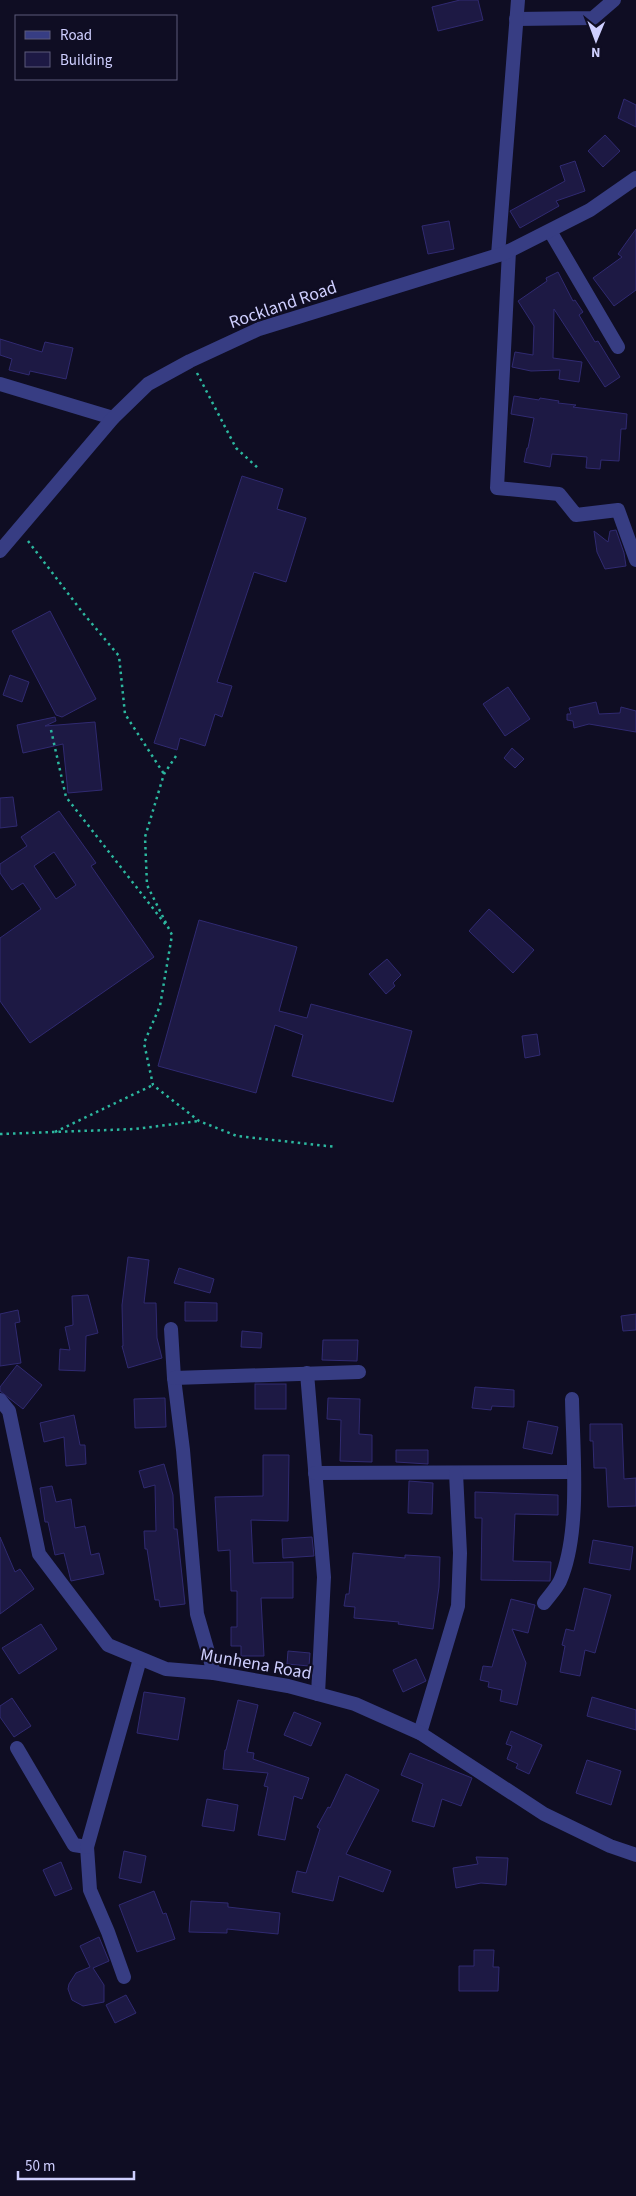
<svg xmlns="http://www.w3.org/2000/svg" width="636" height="2196" font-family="'Source Sans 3',sans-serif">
  <rect width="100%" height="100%" fill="#0f0d23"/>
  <!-- building -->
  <g fill="#1d1944" stroke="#302a71" fill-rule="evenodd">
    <polygon points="460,0 478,0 483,20 438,31 432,7"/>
    <polygon points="624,99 636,105 636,127 618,118"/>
    <polygon points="605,135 620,151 603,167 588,151"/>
    <polygon points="575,161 585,191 556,201 559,206 520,228 510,211 565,181 560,166"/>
    <polygon points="449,221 454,249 428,254 422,226"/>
    <polygon points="636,229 636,290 614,306 593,278 622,257 618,254"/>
    <polygon points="558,272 573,301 575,300 583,312 579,315 595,342 598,341 620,377 605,387 554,309 553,358 582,362 579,382 559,379 560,370 531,371 512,367 515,352 533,355 534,326 518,301 547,281 546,278"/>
    <polygon points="0,339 42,352 45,342 73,348 66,379 30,371 29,375 9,370 12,359 0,355"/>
    <polygon points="514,396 539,400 540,398 559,401 558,403 576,405 573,407 627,414 626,429 621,429 619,461 601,460 600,469 586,468 587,457 552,454 550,467 524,462 527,448 528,448 534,418 511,414"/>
    <polygon points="242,476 283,489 277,509 306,518 286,582 254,572 217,682 232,686 222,717 215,714 205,746 180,738 177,750 154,743"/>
    <polygon points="616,530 624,553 626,566 605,569 597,552 594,531 608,542 610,531"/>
    <polygon points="50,611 96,699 62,717 56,715 12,631"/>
    <polygon points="10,675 29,682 22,702 3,695"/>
    <polygon points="508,687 530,719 505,736 483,704"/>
    <polygon points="596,702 599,714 620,713 621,707 636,711 636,732 589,724 574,728 573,721 567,720 567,714 571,714 569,708"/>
    <polygon points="55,717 56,721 45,726 95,722 102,790 68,793 63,744 23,753 17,725"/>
    <polygon points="512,748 524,759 515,768 504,758"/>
    <polygon points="13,797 17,826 0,828 0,798"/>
    <path d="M59 811 96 863 91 866 154 957 30 1043 0 1001V938L41 909 23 883 12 890 0 873V864L27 846 21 837ZM54 852 76 885 56 899 34 866Z"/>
    <polygon points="489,909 534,950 513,973 469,931"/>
    <polygon points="199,920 297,947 279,1011 307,1018 311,1004 412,1031 393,1102 292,1076 303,1035 275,1025 256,1093 158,1066"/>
    <polygon points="387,959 401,975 393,983 395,986 386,994 369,974"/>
    <polygon points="537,1034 540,1055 525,1058 522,1036"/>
    <polygon points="128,1257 149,1260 144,1303 156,1303 157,1338 162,1358 128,1368 122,1346 123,1346 122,1305"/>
    <polygon points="179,1268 214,1279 210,1293 174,1283"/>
    <polygon points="88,1295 98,1333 86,1336 85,1371 59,1370 60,1349 70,1350 65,1327 73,1325 72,1296"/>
    <polygon points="185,1302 217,1303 217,1321 185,1321"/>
    <polygon points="18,1310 20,1322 15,1323 21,1363 0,1366 0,1314"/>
    <polygon points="636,1314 636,1330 623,1331 621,1316"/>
    <polygon points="242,1331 262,1333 261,1348 241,1347"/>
    <polygon points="323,1340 358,1340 357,1361 322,1360"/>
    <polygon points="17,1365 42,1385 23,1409 0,1391 0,1387"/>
    <rect x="255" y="1384" width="31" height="25"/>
    <polygon points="475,1387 514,1390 514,1407 492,1406 491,1410 472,1408"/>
    <polygon points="165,1398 166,1427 135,1428 134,1399"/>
    <polygon points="328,1398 360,1399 359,1434 372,1435 372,1462 340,1461 341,1420 327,1419"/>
    <polygon points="74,1415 80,1445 85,1445 86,1464 66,1466 64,1437 44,1442 40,1423"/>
    <polygon points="528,1421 558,1427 552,1454 523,1448"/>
    <polygon points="590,1424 622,1424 624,1479 636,1478 636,1506 608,1507 606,1468 594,1468 593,1441 590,1441"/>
    <polygon points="396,1450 428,1450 428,1464 396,1462"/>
    <polygon points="263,1455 289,1455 288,1521 251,1520 253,1563 293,1562 293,1598 261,1598 264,1656 241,1656 241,1646 231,1646 231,1627 237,1627 237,1591 231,1591 230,1550 218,1551 215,1497 263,1496"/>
    <polygon points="164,1464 173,1495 174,1529 177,1529 185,1604 160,1607 159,1600 155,1600 147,1549 145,1549 144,1531 156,1531 155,1485 144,1488 139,1471"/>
    <polygon points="409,1481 433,1483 432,1514 408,1513"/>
    <polygon points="52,1486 56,1502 71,1499 75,1528 85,1526 91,1555 99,1553 104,1574 71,1581 64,1553 55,1555 48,1522 45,1522 40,1488"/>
    <polygon points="475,1492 558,1495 558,1515 515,1514 513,1561 551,1562 550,1581 481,1580 482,1518 475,1518"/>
    <polygon points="0,1537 15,1572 20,1569 34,1589 0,1614"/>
    <polygon points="312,1537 314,1556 283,1558 282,1539"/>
    <polygon points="593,1540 633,1547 630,1570 589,1563"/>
    <polygon points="353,1553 405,1558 405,1555 440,1557 439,1587 433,1629 398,1624 399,1622 354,1618 355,1607 344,1606 346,1594 349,1594"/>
    <polygon points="584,1588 611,1595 595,1653 585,1650 580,1676 560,1672 565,1646 562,1645 566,1629 574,1631"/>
    <polygon points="511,1599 535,1605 528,1633 512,1629 526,1663 517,1705 500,1701 502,1690 488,1687 489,1682 480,1680 483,1666 492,1667"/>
    <polygon points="41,1624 57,1649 19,1674 2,1648"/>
    <polygon points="288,1651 310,1653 309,1666 287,1664"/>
    <polygon points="416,1659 426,1681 403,1692 393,1670"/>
    <polygon points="144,1692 185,1698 178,1740 137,1733"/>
    <polygon points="592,1697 636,1710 636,1730 587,1716"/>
    <polygon points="12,1698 31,1726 14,1737 0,1717 0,1706"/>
    <polygon points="238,1700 258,1705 247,1752 254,1753 253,1759 309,1778 302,1799 294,1796 285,1840 258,1835 268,1787 264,1786 268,1773 223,1769 225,1750 226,1750"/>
    <polygon points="294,1712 321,1723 311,1746 284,1735"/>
    <polygon points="511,1731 542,1745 529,1774 516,1768 518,1764 507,1759 512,1746 506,1744"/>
    <polygon points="410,1753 472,1778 461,1806 442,1799 434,1827 412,1821 423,1784 401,1775"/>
    <polygon points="587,1760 621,1771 611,1805 576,1793"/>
    <polygon points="346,1774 379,1790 346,1854 391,1871 383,1892 339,1876 333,1901 292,1892 297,1871 306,1873 320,1829 317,1827 328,1807 330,1808"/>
    <polygon points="207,1799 238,1805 234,1831 202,1826"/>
    <polygon points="124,1851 146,1856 141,1883 119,1878"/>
    <polygon points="476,1857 508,1858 506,1885 481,1883 456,1888 453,1868 478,1864"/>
    <polygon points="61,1862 72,1889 55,1896 43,1870"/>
    <polygon points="154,1891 163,1914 166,1913 175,1939 137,1952 119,1905"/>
    <polygon points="191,1901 228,1903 228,1907 280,1913 278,1934 227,1929 227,1933 189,1932"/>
    <polygon points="99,1937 109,1961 93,1968 104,1985 104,2002 83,2006 72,2000 68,1989 69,1984 76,1973 90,1967 80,1946"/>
    <polygon points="474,1950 494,1950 493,1967 499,1967 498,1991 459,1991 459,1966 474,1966"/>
    <polygon points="126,1995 136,2013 115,2023 106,2005"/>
  </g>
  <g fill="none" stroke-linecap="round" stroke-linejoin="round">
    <!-- path -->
    <g stroke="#2cb79f" stroke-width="2.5" stroke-dasharray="2.5 4" stroke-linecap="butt">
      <polyline points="197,373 236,448 259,469"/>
      <polyline points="28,541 83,613 119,656 125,714 164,774"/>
      <polyline points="51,730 66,797 166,925"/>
      <polyline points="176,756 164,774 145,837 147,885 172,935 160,1006 144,1043 153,1085 199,1121 237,1136 336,1147"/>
      <polyline points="55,1132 153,1085"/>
      <polyline points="0,1134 135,1129 199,1121"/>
    </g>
    <!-- minor -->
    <g stroke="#373d83" stroke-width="14">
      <polyline points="516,19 593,18 614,0"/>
      <polyline points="550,231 618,347"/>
      <polyline points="509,251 497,488 559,494 576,515 618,510 636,560"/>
      <polyline points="498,255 518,0"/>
      <polyline points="0,384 113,418"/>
      <polyline points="171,1329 174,1378 183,1450 197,1614 214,1673"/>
      <polyline points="307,1373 324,1577 318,1694"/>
      <polyline points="174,1378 359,1372"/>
      <polyline points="315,1473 573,1472"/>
      <path d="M544 1603C549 1596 556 1589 560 1581 581 1533 573 1452 572 1399"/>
      <polyline points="420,1733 458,1606 460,1553 456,1473"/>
      <polyline points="17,1748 74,1845 87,1847 90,1890 108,1932 124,1977"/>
      <polyline points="87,1847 140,1659"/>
    </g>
    <!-- tertiary -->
    <g stroke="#373d83" stroke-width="14">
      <polyline points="0,551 113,418 148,384 190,361 259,329 505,253 590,210 636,178"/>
      <polyline points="0,1400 9,1411 39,1554 108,1645 166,1669 214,1673 288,1686 355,1704 420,1733 544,1814 610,1846 636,1855"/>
    </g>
  </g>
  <g text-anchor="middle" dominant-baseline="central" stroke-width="4.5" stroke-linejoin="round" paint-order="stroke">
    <!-- street labels -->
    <g font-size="18" fill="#cfcfff" stroke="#0f0d23">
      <text transform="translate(283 305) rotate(-19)">Rockland Road</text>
      <text transform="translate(256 1664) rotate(10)">Munhena Road</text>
    </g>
  </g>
  <!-- legend -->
  <rect x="15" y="15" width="162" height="65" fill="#0f0d23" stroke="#5c5b7b"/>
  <rect x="25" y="31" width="25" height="8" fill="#373d83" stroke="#5c5b7b"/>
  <text x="60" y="40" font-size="15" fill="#cfcfff">Road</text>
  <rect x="25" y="52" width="25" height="15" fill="#1d1944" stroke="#5c5b7b"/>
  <text x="60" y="65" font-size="15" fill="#cfcfff">Building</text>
  <!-- north arrow -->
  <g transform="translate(596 40) rotate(181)" stroke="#0f0d23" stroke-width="4" paint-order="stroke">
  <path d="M0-4L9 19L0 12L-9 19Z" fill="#cfcfff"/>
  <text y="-8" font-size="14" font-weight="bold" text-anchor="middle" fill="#cfcfff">N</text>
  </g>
  <!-- scale -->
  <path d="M18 2171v8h116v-8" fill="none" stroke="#cfcfff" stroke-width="2.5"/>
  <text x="25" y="2171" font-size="15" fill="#cfcfff" stroke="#0f0d23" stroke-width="4" paint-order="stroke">50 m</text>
</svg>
